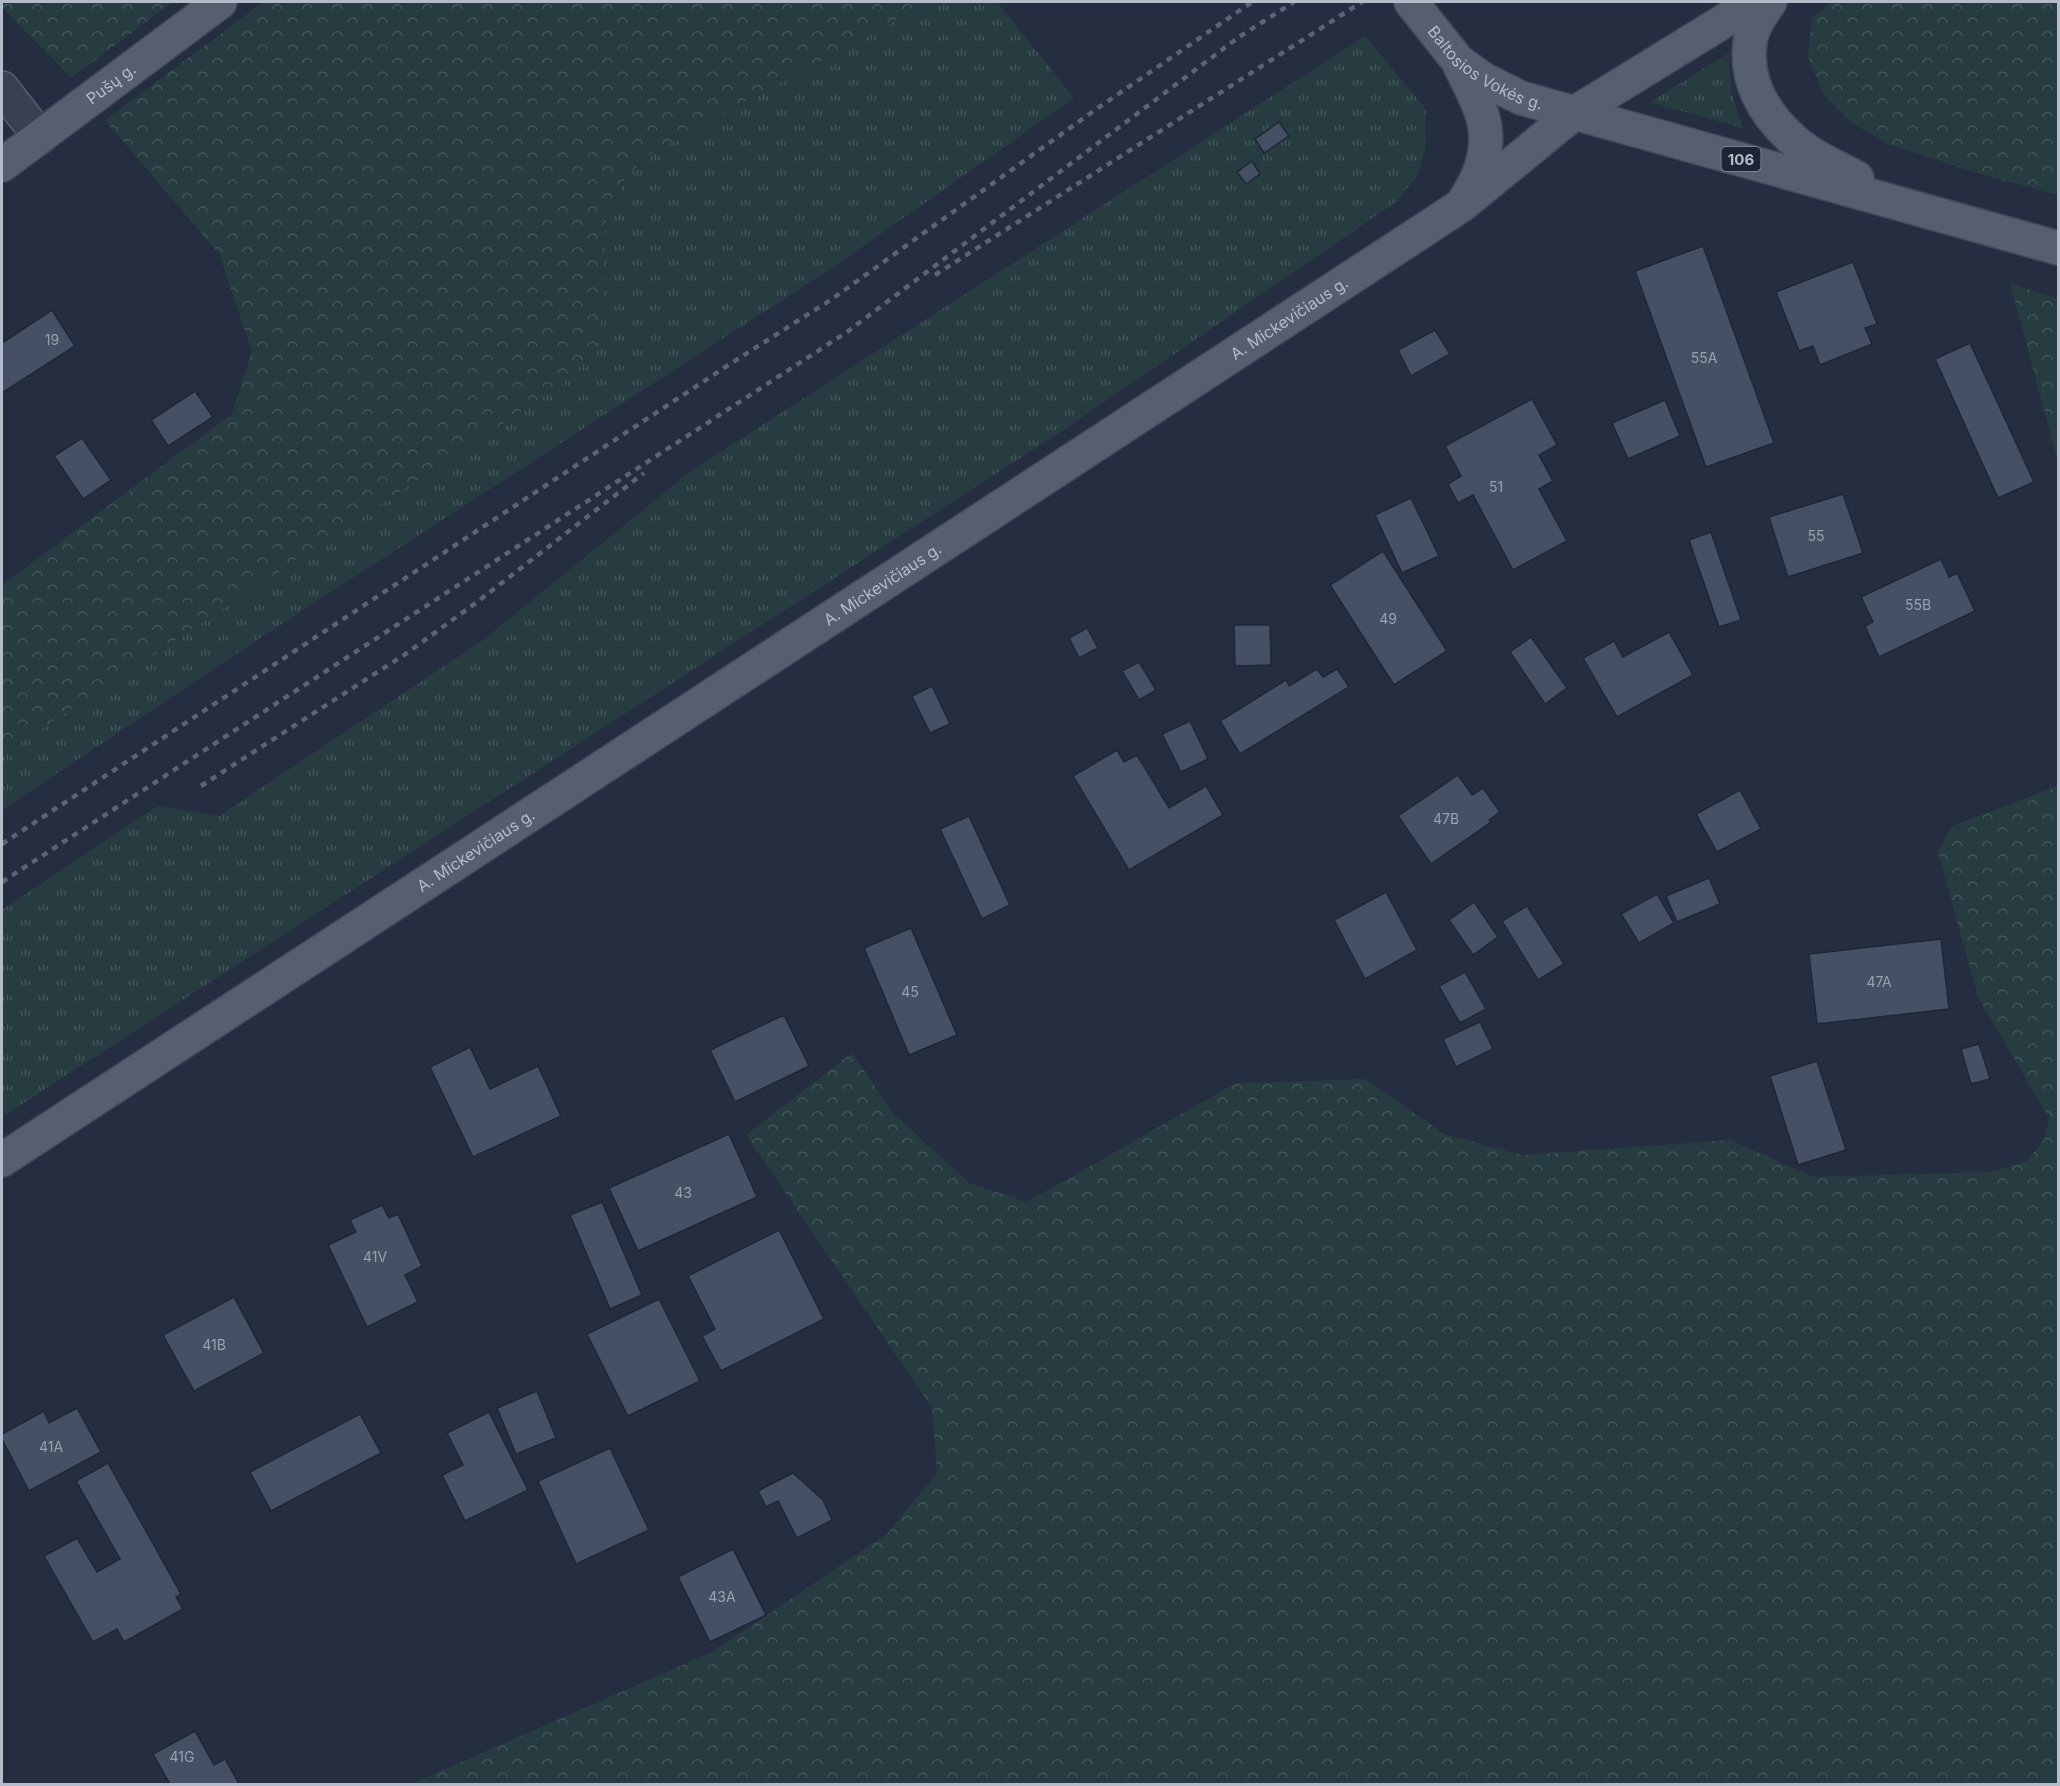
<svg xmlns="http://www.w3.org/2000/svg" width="2060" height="1786" font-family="Inter,sans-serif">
  <defs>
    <pattern id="grass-tufts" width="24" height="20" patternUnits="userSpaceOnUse" patternTransform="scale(1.5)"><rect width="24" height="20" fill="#263c41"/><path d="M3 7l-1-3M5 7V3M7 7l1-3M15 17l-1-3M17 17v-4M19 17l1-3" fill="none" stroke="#43565b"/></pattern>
    <pattern id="forest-crowns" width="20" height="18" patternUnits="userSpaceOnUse" patternTransform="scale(1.5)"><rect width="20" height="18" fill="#263c41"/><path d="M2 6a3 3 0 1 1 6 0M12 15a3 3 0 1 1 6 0" fill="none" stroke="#43565b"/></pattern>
  </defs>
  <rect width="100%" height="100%" fill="#242e40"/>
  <!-- grass -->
  <g fill="url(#grass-tufts)">
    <polygon points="930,2 997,2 1074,98 838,264 263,636 2,810 2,755 561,385 600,346 606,218 624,181 646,156"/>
    <polygon points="1365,36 1426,109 1425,149 1418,175 1396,202 1065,429 2,1117 2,910 157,806 219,816 482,641 691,471"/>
    <polygon points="1729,53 1731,91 1743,128 1650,102"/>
  </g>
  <!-- forest -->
  <g fill="url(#forest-crowns)">
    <polygon points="2,2 173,2 71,78 2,7"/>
    <polygon points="263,2 930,2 646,156 624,181 606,218 600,346 561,385 2,755 2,585 232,414 252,351 219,254 105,120"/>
    <polygon points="1831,2 2058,2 2058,195 1974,172 1888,144 1852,123 1823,94 1808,56 1812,18"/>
    <polygon points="2010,283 2058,299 2058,462"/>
    <polygon points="2058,786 2058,1784 411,1784 712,1652 888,1533 937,1473 932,1408 746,1135 852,1053 894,1114 969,1183 1027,1202 1236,1083 1366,1079 1444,1134 1523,1155 1730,1140 1814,1177 1991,1172 2027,1161 2044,1140 2049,1118 1978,997 1938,852 1952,826"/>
  </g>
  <!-- building -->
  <g fill="#455064" stroke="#1f2737" stroke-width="1.5">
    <polygon points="1279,122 1289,136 1264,153 1255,139"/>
    <polygon points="1252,161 1260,174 1246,184 1237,172"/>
    <polygon points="1703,246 1774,443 1706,467 1635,271"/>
    <polygon points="1853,262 1877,324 1865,328 1872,344 1820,365 1813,346 1799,351 1776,292"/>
    <polygon points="52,310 75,346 2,393 2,343"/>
    <polygon points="1435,330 1450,354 1411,376 1398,350"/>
    <polygon points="1970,343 2034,482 1998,498 1935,359"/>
    <polygon points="195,391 213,417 168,446 151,420"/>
    <polygon points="1532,399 1557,445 1539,455 1553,481 1539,489 1567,541 1513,570 1473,495 1458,503 1448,484 1461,476 1445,446"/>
    <polygon points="1665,400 1680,436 1628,459 1612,423"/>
    <polygon points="82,438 111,480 83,499 54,456"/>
    <polygon points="1843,494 1863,553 1788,577 1769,517"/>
    <polygon points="1411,498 1439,556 1402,573 1375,515"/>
    <polygon points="1711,532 1741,620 1719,627 1689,540"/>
    <polygon points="1383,551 1447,651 1394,685 1330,585"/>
    <polygon points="1941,559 1949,577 1957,573 1975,611 1879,657 1865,626 1873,622 1861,597"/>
    <polygon points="1234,625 1270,625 1271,665 1235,666"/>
    <polygon points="1087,628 1098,648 1079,658 1069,638"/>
    <polygon points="1669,632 1693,675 1617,717 1583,658 1614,641 1623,657"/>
    <polygon points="1531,637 1567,688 1545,704 1510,652"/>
    <polygon points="1139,662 1156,690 1139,700 1122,671"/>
    <polygon points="1317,669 1323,677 1337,669 1349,687 1240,754 1220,721 1286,680 1289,686"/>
    <polygon points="932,686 950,724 930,733 912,696"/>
    <polygon points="1190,721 1208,759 1181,772 1162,734"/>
    <polygon points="1117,750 1124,762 1137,755 1169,808 1206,786 1223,815 1129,870 1073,776"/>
    <polygon points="1458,775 1472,795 1483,788 1500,812 1489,820 1491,822 1431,864 1398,816"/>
    <polygon points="1740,790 1761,829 1717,852 1696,814"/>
    <polygon points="969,816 1010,905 982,919 940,829"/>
    <polygon points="1709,878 1720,904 1677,922 1666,896"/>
    <polygon points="1386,892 1417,950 1365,979 1334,920"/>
    <polygon points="1657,894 1674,923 1639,943 1621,914"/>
    <polygon points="1474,902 1498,937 1473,955 1449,920"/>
    <polygon points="1527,906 1564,964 1538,980 1502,921"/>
    <polygon points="911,928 957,1035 909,1055 864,948"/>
    <polygon points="1941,939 1949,1009 1817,1024 1809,954"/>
    <polygon points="1465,972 1486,1009 1460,1023 1439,986"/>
    <polygon points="784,1015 809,1066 735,1102 710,1050"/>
    <polygon points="1480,1022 1493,1049 1456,1067 1443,1039"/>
    <polygon points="1979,1044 1990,1079 1971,1084 1961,1049"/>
    <polygon points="470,1047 490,1089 538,1066 561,1116 473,1157 430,1067"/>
    <polygon points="1817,1061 1846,1150 1798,1165 1770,1076"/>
    <polygon points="729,1134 757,1197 638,1251 609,1188"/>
    <polygon points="602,1202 642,1295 610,1309 570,1215"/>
    <polygon points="382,1205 389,1218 398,1214 422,1266 405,1275 418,1302 367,1327 328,1245 356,1232 350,1220"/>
    <polygon points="779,1230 824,1319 721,1371 702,1336 715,1329 688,1276"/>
    <polygon points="234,1297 264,1353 194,1391 163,1335"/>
    <polygon points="659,1299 700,1381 628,1416 587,1334"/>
    <polygon points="537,1391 556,1438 516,1454 497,1408"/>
    <polygon points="77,1408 101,1452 29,1491 2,1439 2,1434 44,1411 49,1423"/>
    <polygon points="489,1412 528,1490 465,1521 442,1475 463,1465 447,1433"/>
    <polygon points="360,1414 381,1453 271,1511 250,1472"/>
    <polygon points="610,1448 649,1530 576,1564 538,1481"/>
    <polygon points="108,1463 181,1594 176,1597 183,1609 124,1642 117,1629 93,1642 44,1556 77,1538 97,1572 120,1559 76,1481"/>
    <polygon points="793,1473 823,1500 832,1520 797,1538 778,1501 766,1507 758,1491"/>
    <polygon points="733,1549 766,1615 710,1642 678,1577"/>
    <polygon points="195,1731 214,1765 225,1759 239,1784 170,1784 153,1754"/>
  </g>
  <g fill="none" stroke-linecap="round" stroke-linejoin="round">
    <!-- minor casing -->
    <g stroke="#565e6d" stroke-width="36">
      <polyline id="minor" points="2,88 40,137"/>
    </g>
    <!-- major casing -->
    <g stroke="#414959" stroke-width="36">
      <g id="major">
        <path id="s1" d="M1411 2 1458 61 1483 79 1521 98 2058 248"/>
        <path d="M1770 2C1762 13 1751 29 1750 43 1745 80 1763 112 1790 137 1808 155 1835 166 1857 178"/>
        <path d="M1458 61C1466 80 1478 99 1483 118 1491 146 1481 175 1466 198"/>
        <path id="s2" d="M2 165 220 2"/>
        <path id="s3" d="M2 1160 1462 205 1573 114 1755 2"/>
      </g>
    </g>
    <!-- minor -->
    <use href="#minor" stroke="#384150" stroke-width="33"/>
    <!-- major -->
    <use href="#major" stroke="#565f70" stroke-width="33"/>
    <!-- rail -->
    <g stroke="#5a6477" stroke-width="4.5" stroke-dasharray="6 6" stroke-linecap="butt">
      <polyline points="935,275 1362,2"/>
      <polyline points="201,786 407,653 477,602 644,473"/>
      <polyline points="2,844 730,364 832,299 1095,110 1252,2"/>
      <polyline points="2,882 847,332 1239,37 1294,2"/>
    </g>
  </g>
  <g text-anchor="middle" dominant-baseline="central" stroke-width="6" stroke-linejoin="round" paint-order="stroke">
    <!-- number labels -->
    <g font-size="14" fill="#98a1b0">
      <text x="52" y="339">19</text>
      <text x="1704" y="357">55A</text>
      <text x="1496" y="486">51</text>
      <text x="1816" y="535">55</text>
      <text x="1918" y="604">55B</text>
      <text x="1388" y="618">49</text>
      <text x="1446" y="818">47B</text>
      <text x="1879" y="981">47A</text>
      <text x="910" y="991">45</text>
      <text x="683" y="1192">43</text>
      <text x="375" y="1256">41V</text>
      <text x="214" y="1344">41B</text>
      <text x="51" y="1446">41A</text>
      <text x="722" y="1596">43A</text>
      <text x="182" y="1756">41G</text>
    </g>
    <!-- shield labels -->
    <rect fill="#1d2535" stroke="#878f9d" stroke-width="1.5" x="1721.5" y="147" width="39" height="24" rx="4.5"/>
    <g font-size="15" font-weight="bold" fill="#b4bcca">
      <text x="1741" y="159">106</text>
    </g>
    <!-- street labels -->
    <g font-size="16" fill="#b4bcca" stroke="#1d2535">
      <text stroke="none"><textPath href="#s1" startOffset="102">Baltosios Vokės g.</textPath></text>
      <text stroke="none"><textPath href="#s2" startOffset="136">Pušų g.</textPath></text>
      <text stroke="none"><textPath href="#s3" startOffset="1538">A. Mickevičiaus g.</textPath></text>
      <text stroke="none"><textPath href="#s3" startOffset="1052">A. Mickevičiaus g.</textPath></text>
      <text stroke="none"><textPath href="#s3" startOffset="566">A. Mickevičiaus g.</textPath></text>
    </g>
  </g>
  <!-- border -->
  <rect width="2060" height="1786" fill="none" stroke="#b4bcca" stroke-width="6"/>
</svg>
